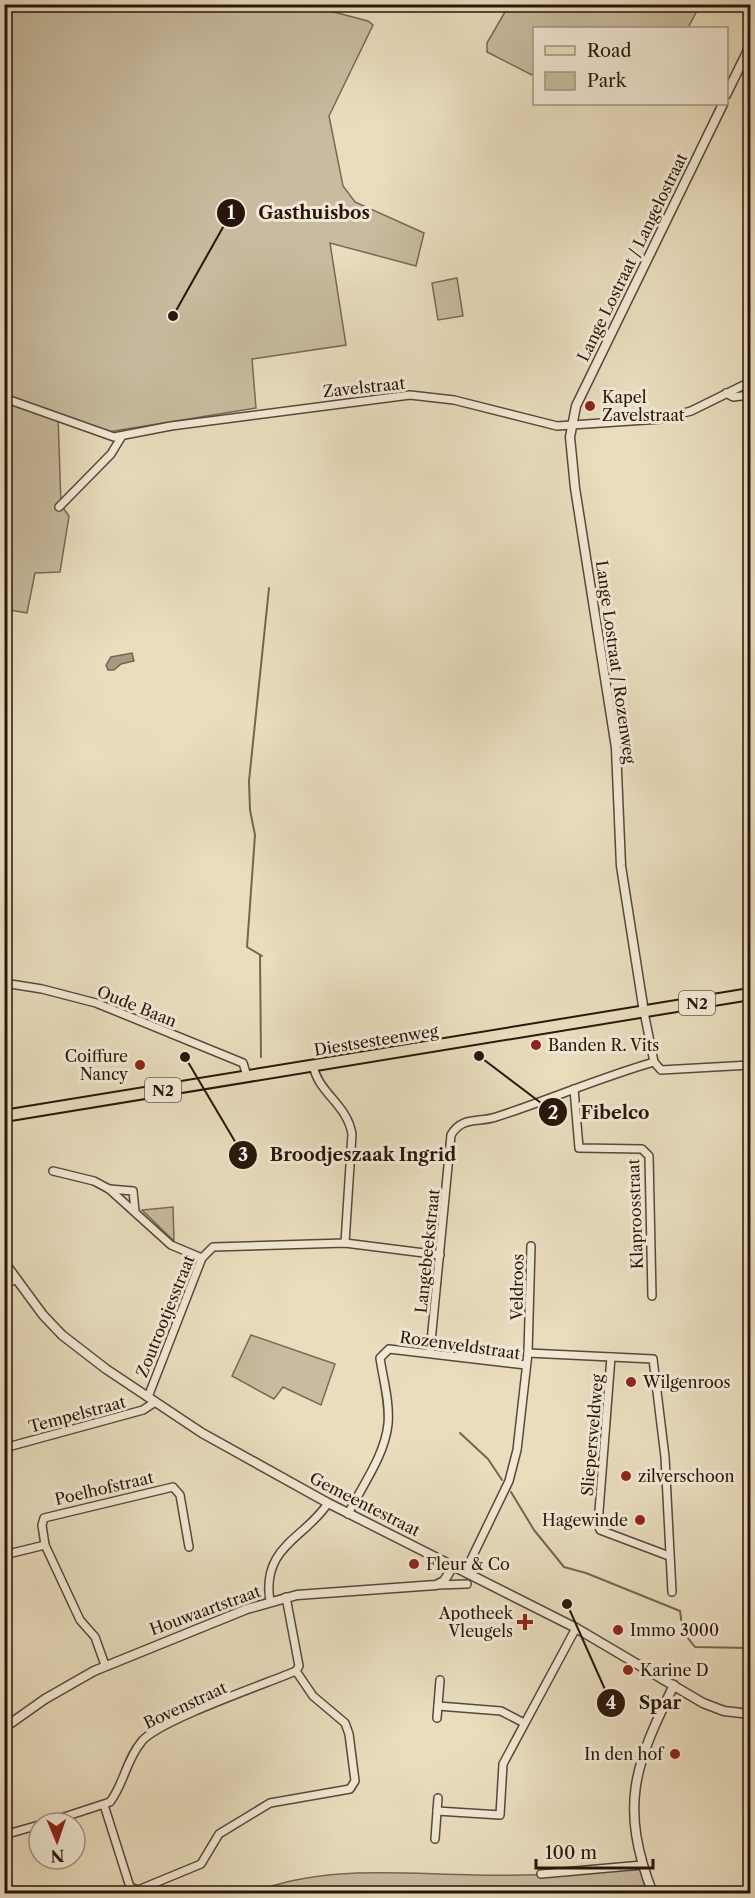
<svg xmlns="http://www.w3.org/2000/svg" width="755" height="1898" font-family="'Libre Caslon Text',serif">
  <rect width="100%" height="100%" fill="#e9ddbe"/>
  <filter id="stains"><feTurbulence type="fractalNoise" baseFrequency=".00333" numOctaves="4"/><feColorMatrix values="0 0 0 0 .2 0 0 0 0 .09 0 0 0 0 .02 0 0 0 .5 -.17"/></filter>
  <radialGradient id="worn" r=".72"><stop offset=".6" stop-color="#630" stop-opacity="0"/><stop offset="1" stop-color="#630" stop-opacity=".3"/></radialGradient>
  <!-- green -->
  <g fill="#c8bb9f" stroke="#786854" stroke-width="1.5">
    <polygon points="303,4 368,21 373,25 329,116 343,186 355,202 424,233 416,266 330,243 346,345 252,359 256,408 108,432 58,416 61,505 69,516 60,572 35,573 27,613 4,609 4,5"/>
    <polygon points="509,5 509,4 700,5 688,28 534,28 534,76 487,52 487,43"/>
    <polygon points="457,278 463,316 438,320 432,283"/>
    <polygon points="173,1207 174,1241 142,1210"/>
    <polygon points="251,1335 335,1364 321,1405 283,1387 274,1399 232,1376"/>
    <path d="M640 1869 650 1893 249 1894C322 1864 399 1874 475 1875 531 1876 584 1874 640 1869Z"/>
  </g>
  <!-- water -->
  <polygon fill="#a79981" stroke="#746551" stroke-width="1.5" points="132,653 134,661 121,664 114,670 108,670 106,665 111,657"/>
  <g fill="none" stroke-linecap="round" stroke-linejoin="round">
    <!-- stream -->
    <g stroke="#746551" stroke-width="2">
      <polyline points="260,955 261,1057"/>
      <polyline points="262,956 247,947 255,835 250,810 249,781 269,588"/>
      <polyline points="460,1433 488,1459 502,1480"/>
      <polyline points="511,1492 534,1530 564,1567 586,1573 680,1611 683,1632 695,1647 750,1648"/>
    </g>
    <!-- minor casing -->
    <g stroke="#584837" stroke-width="10">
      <g id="minor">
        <polyline points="726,393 733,397 750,395"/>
        <polyline points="4,398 114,437 171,426 410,395 454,400 557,426 661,419 691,411 750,382"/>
        <polyline points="59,507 111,454 122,436"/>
        <polyline points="4,983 42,989 96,1003 243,1063 247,1076"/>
        <polyline points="644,1012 654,1062"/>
        <path d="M313 1065C318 1093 347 1104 352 1134L345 1243"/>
        <polyline points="574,1089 579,1148 642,1149 649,1156 652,1296"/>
        <polyline points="53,1171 94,1181 109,1189 171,1245 202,1258"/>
        <polyline points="109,1189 133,1191 135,1211"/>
        <polyline points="4,1283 16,1280"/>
        <path d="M430 1352 451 1135C462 1116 478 1123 496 1117 549 1100 601 1077 654 1062L661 1070 750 1065"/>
        <polyline points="528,1353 653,1359 665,1457 672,1592"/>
        <polyline points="611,1357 598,1524 600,1530 669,1556"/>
        <polyline points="148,1397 202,1258 213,1247 345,1243 440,1255"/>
        <polyline points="4,1448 143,1410 155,1402"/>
        <path d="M348 1514C362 1486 385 1455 388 1424 390 1402 383 1379 380 1358L389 1349 526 1365"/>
        <polyline points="4,1555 45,1545"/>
        <polyline points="465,1572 509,1481 517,1450 528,1353 531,1246"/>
        <polyline points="437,1585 467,1584"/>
        <polyline points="286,1597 299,1666 296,1671"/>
        <path d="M270 1601C261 1546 306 1538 328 1503"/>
        <polyline points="105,1665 95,1637 80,1620 45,1545 42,1525 44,1518 173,1487 180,1495 189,1547"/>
        <polyline points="438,1706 501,1711 524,1723"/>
        <polyline points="437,1718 440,1680"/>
        <polyline points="104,1805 130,1887 138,1890 201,1864 219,1834 270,1803 350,1789 355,1781 349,1734 345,1723 313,1696 296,1671"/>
        <polyline points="437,1811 500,1815 503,1764 576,1628"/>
        <path d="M46 1823 110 1802C124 1784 126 1760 142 1741 160 1720 265 1684 296 1671"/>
        <polyline points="4,1835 39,1825"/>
        <polyline points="435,1839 438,1798"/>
        <polyline points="541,1874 642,1865"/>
      </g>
    </g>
    <!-- tertiary casing -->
    <g stroke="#584837" stroke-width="11">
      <g id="tertiary">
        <polyline points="726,95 750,46"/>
        <polyline points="644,1012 621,866 616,748 575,488 570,437 576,406 723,104"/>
        <polyline points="4,1262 43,1315 62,1335 106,1369 202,1433 328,1503 576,1628 703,1703 724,1711 750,1714"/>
        <polyline points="4,1728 45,1699 94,1671 247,1609 297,1595 436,1585 444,1581 453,1566"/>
        <path d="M653 1894C619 1806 634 1766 674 1685"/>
      </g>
    </g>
    <!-- primary casing -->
    <g stroke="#28160a" stroke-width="14">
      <polyline id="primary" points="4,1116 750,994"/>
    </g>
    <!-- minor -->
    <use href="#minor" stroke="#f1e9d5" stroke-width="7"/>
    <!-- tertiary -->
    <use href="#tertiary" stroke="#f1e9d5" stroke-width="8"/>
    <!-- primary -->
    <use href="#primary" stroke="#e9ddbe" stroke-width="10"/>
  </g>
  <!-- markers -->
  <g fill="#8f2418" stroke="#f1e9d5" stroke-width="2">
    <circle cx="590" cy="406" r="6"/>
    <circle cx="536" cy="1045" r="6"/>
    <circle cx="140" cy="1065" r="6"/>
    <circle cx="631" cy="1382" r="6"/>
    <circle cx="626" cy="1476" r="6"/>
    <circle cx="640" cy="1520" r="6"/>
    <circle cx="414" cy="1564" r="6"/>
    <path d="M522 1613h6v6h6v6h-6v6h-6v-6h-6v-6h6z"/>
    <circle cx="618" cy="1630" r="6"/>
    <circle cx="628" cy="1670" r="6"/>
    <circle cx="675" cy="1754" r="6"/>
  </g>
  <g text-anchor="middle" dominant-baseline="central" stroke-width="6" stroke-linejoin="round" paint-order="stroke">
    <!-- shield labels -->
    <g fill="#f1e9d5" stroke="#645547" stroke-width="1.5">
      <rect x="679" y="991" width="36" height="24" rx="4.5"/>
      <rect x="145" y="1078" width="36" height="24" rx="4.5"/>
    </g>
    <g font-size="15" font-weight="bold" fill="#28160a">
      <text x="697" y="1003">N2</text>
      <text x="163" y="1090">N2</text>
    </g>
    <!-- street labels -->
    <g font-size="16" fill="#28160a" stroke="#f1e9d5">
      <text transform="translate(632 257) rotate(-64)">Lange Lostraat / Langelostraat</text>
      <text transform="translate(364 387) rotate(-6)">Zavelstraat</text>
      <text transform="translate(616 662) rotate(82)">Lange Lostraat / Rozenweg</text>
      <text transform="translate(137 1006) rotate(22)">Oude Baan</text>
      <text transform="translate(376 1040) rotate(-9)">Diestsesteenweg</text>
      <text transform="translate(635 1214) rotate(-92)">Klaproosstraat</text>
      <text transform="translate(427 1251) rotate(-84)">Langebeekstraat</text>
      <text transform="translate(517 1287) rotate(-89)">Veldroos</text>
      <text transform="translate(165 1316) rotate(-68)">Zoutrootjesstraat</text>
      <text transform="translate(460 1345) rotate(8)">Rozenveldstraat</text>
      <text transform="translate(77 1414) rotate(-15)">Tempelstraat</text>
      <text transform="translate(592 1435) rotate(-85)">Sliepersveldweg</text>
      <text transform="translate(104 1488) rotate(-13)">Poelhofstraat</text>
      <text transform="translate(365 1504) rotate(27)">Gemeentestraat</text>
      <text transform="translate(205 1610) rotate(-20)">Houwaartstraat</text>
      <text transform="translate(185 1705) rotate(-25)">Bovenstraat</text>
    </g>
    <!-- poi labels -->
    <g font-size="16" fill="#28160a" stroke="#f1e9d5" text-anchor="start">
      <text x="602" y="397">Kapel<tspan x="602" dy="18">Zavelstraat</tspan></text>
      <text x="548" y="1045">Banden R. Vits</text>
      <text x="128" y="1056" text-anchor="end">Coiffure<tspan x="128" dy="18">Nancy</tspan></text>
      <text x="643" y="1382">Wilgenroos</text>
      <text x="638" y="1476">zilverschoon</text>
      <text x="628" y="1520" text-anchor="end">Hagewinde</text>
      <text x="426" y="1564">Fleur &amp; Co</text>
      <text x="513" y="1613" text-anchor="end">Apotheek<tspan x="513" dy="18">Vleugels</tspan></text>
      <text x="630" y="1630">Immo 3000</text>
      <text x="640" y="1670">Karine D</text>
      <text x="663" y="1754" text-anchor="end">In den hof</text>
    </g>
  </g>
  <!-- callouts -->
  <path fill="none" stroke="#28160a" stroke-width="2" d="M173 316L231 213M479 1056L553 1112M185 1057L243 1155M567 1604L611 1703"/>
  <g fill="#28160a" stroke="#f1e9d5" stroke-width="2">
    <circle cx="173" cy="316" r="6"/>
    <circle cx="479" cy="1056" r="6"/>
    <circle cx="185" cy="1057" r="6"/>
    <circle cx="567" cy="1604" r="6"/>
    <circle cx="231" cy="213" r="15"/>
    <circle cx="553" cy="1112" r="15"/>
    <circle cx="243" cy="1155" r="15"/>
    <circle cx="611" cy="1703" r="15"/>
  </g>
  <g font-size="18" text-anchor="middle" font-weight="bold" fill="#fff">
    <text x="231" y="219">1</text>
    <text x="553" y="1119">2</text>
    <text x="243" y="1161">3</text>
    <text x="611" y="1709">4</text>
  </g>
  <g font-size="18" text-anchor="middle" font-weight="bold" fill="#28160a" stroke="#f1e9d5" stroke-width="6" stroke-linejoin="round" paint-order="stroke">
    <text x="314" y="219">Gasthuisbos</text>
    <text x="615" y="1119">Fibelco</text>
    <text x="363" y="1161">Broodjeszaak Ingrid</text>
    <text x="660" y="1709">Spar</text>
  </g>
  <!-- margin -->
  <rect width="755" height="1898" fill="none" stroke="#e9ddbe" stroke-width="24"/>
  <rect x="6" y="6" width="743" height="1886" fill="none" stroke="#28160a" stroke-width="3"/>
  <rect x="12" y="12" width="731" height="1874" fill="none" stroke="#28160a" stroke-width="1.5"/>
  <!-- legend -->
  <rect x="533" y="27" width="195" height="78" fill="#f1e9d5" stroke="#a19584" stroke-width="1.5"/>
  <rect x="545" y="46" width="30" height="9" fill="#e9ddbe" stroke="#a19584" stroke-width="1.5"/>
  <text x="587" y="57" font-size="18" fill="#28160a">Road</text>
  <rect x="545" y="72" width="30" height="18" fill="#c8bb9f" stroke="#a19584" stroke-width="1.5"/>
  <text x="587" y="87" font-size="18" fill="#28160a">Park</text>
  <!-- north arrow -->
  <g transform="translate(57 1841) rotate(178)"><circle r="28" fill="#f1e9d5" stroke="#a19584" stroke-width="1.5"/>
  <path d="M0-4.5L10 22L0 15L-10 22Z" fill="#8f2418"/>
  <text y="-9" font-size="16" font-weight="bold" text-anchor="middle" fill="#28160a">N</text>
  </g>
  <!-- scale -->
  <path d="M536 1859v9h117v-9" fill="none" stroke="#28160a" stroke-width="3"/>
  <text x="545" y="1859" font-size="18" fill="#28160a" stroke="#f1e9d5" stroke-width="4.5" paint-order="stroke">100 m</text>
  <rect width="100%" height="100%" filter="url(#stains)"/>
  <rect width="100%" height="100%" fill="url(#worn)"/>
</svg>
